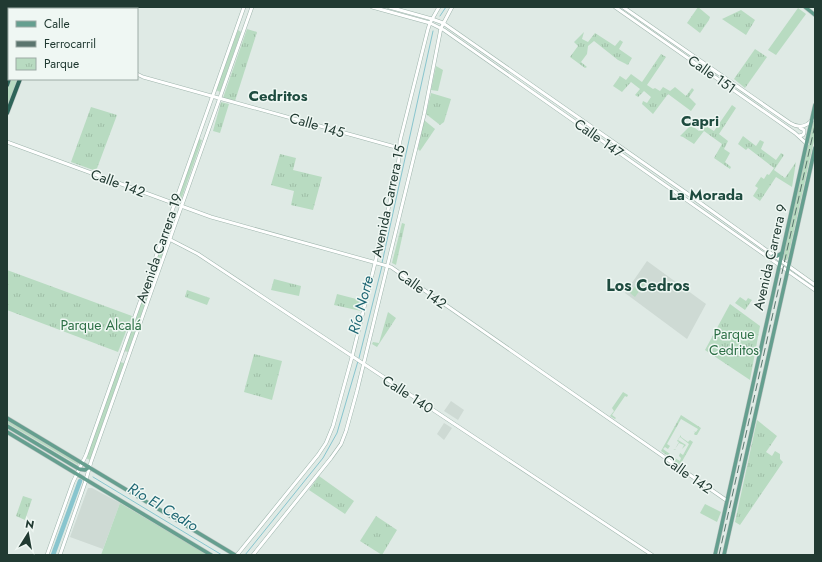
<svg xmlns="http://www.w3.org/2000/svg" width="822" height="562" font-family="Jost,sans-serif">
  <defs>
    <pattern id="park-tufts" width="24" height="20" patternUnits="userSpaceOnUse"><rect width="24" height="20" fill="#b8dbc1"/><path d="M3 7l-1-3M5 7V3M7 7l1-3M15 17l-1-3M17 17v-4M19 17l1-3" fill="none" stroke="#9ebda6"/></pattern>
  </defs>
  <rect width="100%" height="100%" fill="#dfeae5"/>
  <!-- built -->
  <g fill="#cedad4">
    <polygon points="647,261 706,304 687,339 625,293"/>
    <polygon points="451,401 464,410 458,420 444,411"/>
    <polygon points="444,423 452,428 444,440 437,434"/>
    <polygon points="88,488 92,488 120,503 103,549 70,537"/>
  </g>
  <!-- grass -->
  <g fill="#b8dbc1">
    <polygon points="798,8 806,14 776,55 768,50"/>
    <polygon points="238,30 241,32 220,92 216,90"/>
    <polygon points="436,66 443,70 438,91 431,90"/>
    <polygon points="11,79 18,79 7,109 7,90"/>
    <polygon points="815,112 815,136 788,258 787,260 784,260 783,257"/>
    <polygon points="199,139 202,140 181,200 178,199"/>
    <polygon points="162,243 166,244 128,352 124,351"/>
    <polygon points="642,277 647,280 635,297 630,293"/>
    <polygon points="120,362 124,363 90,460 86,458"/>
    <polygon points="623,392 628,395 627,397 625,396 612,415 616,418 615,419 610,416 614,411 612,408"/>
    <polygon points="7,420 79,462 78,465 7,423"/>
    <polygon points="120,503 208,555 101,555"/>
    <polygon points="705,504 721,512 717,522 700,513"/>
  </g>
  <!-- park -->
  <g fill="url(#park-tufts)">
    <polygon points="698,7 710,17 709,20 700,33 687,23"/>
    <polygon points="741,10 755,20 746,35 722,19"/>
    <polygon points="247,29 257,32 235,101 223,98"/>
    <polygon points="584,32 582,39 588,42 595,33 615,46 620,40 623,42 619,49 632,58 628,65 618,60 594,41 588,46 587,54 581,62 587,67 585,68 570,57 578,46 574,42"/>
    <polygon points="755,49 767,57 745,88 734,79"/>
    <polygon points="661,54 666,57 647,85 653,89 655,88 660,91 663,87 670,91 675,87 686,96 692,88 694,90 689,97 696,104 691,111 668,94 653,114 642,104 643,101 647,103 651,97 644,91 638,97 635,95 640,89 631,82 622,92 613,86 620,76 626,80 631,74 642,82"/>
    <polygon points="431,93 451,99 444,122 440,125 426,114"/>
    <polygon points="221,102 229,104 220,133 213,131"/>
    <polygon points="732,105 736,108 719,134 728,141 724,149 730,153 725,162 731,167 730,169 714,158 722,144 704,131 694,144 683,137 680,136 691,125 699,131 704,125 714,131"/>
    <polygon points="91,107 117,115 96,171 71,162"/>
    <polygon points="424,120 435,129 420,151 418,149"/>
    <polygon points="743,136 756,146 760,140 764,142 761,149 776,160 781,153 784,155 774,170 785,178 796,162 792,187 776,177 760,201 753,196 758,188 755,186 761,177 764,179 767,174 769,175 774,168 748,148 746,150 738,144"/>
    <polygon points="280,154 296,158 293,170 322,177 313,210 291,205 294,191 271,185"/>
    <polygon points="402,223 405,224 396,265 392,263"/>
    <polygon points="7,270 132,316 118,352 7,310"/>
    <polygon points="274,279 301,286 299,296 271,290"/>
    <polygon points="187,290 210,298 207,305 185,297"/>
    <polygon points="337,294 364,301 361,311 334,305"/>
    <polygon points="740,297 746,301 748,298 752,300 745,310 735,303"/>
    <polygon points="730,304 760,326 750,380 705,350"/>
    <polygon points="388,312 396,318 377,347 372,344 373,342 379,343"/>
    <polygon points="254,354 282,361 272,400 244,392"/>
    <polygon points="681,415 701,428 697,435 695,435 694,434 695,432 693,431 696,432 698,429 681,419 667,444 670,446 668,449 665,447 663,449 670,454 668,456 661,451"/>
    <polygon points="757,420 777,436 766,452 772,456 775,451 780,454 780,459 783,462 740,525 735,522"/>
    <polygon points="681,435 681,437 688,442 690,440 693,442 680,465 671,459 673,457 680,461 681,458 679,456 680,453 683,455 689,444 680,437 678,440 686,445 682,449 684,445 679,443 675,449 676,450 673,449 675,449 679,442 677,441"/>
    <polygon points="319,476 354,501 345,514 309,490"/>
    <polygon points="23,496 32,499 25,520 16,516"/>
    <polygon points="376,516 397,530 382,555 360,541"/>
  </g>
  <g fill="none" stroke-linecap="round" stroke-linejoin="round">
    <!-- stream -->
    <g stroke="#88c5ce" stroke-width="1">
      <polyline points="440,16 446,7"/>
      <polyline points="382,263 433,31"/>
      <polyline points="359,358 382,266"/>
      <polyline points="93,477 222,555"/>
      <polyline points="245,555 323,458 337,433 358,361"/>
    </g>
    <!-- river -->
    <polyline stroke="#88c5ce" stroke-width="4.5" points="53,555 80,481"/>
    <!-- secondary casing -->
    <g stroke="#9fb5ad" stroke-width="4">
      <g id="secondary">
        <polyline points="372,7 430,23 444,30 815,290"/>
        <polyline points="389,7 432,19 443,23 688,194 815,285"/>
        <polyline points="615,7 795,133 807,144"/>
        <path d="M623 7 790 123C798 128 805 128 812 120"/>
        <polyline points="137,74 143,77 399,148"/>
        <polyline points="799,136 803,135 804,133 804,130 800,128"/>
        <polyline points="7,142 211,217 391,267 726,500"/>
        <polyline points="164,234 169,239 198,254 652,555"/>
        <polyline points="47,555 73,482 86,455 244,7"/>
        <polyline points="60,555 85,483 91,462 252,7"/>
        <polyline points="237,555 318,455 326,443 333,426 352,357 396,177 399,158 400,141 428,29 430,23 439,7"/>
        <polyline points="253,555 331,458 341,444 346,431 357,391 424,115 441,28 452,7"/>
      </g>
    </g>
    <!-- primary casing -->
    <g stroke="#bcc4c2" stroke-width="4.5">
      <g id="primary">
        <polyline points="805,7 815,15"/>
        <polyline points="773,256 777,256 782,253"/>
        <polyline points="7,418 235,555"/>
        <polyline points="7,426 79,469 85,470 89,467"/>
        <polyline points="7,432 211,555"/>
        <polyline points="715,555 815,105"/>
        <polyline points="724,555 815,148"/>
      </g>
    </g>
    <!-- highway casing -->
    <g stroke="#bcc4c2" stroke-width="5">
      <g id="highway">
        <polyline points="14,9 15,7"/>
        <polyline points="24,9 25,7"/>
        <polyline points="35,9 36,7"/>
        <polyline points="46,9 47,7"/>
        <polyline points="7,28 9,23"/>
        <polyline points="7,55 9,49"/>
        <polyline points="7,85 9,79"/>
        <polyline points="7,113 20,79"/>
      </g>
    </g>
    <!-- secondary -->
    <use href="#secondary" stroke="#fff" stroke-width="3"/>
    <!-- primary -->
    <use href="#primary" stroke="#659f8f" stroke-width="3.5"/>
    <!-- highway -->
    <use href="#highway" stroke="#2e6559" stroke-width="4"/>
    <!-- rail -->
    <polyline stroke="#5b756e" stroke-width="1" stroke-dasharray="8 4" stroke-linecap="butt" points="719,555 815,125"/>
  </g>
  <g text-anchor="middle" dominant-baseline="central" stroke-width="3" stroke-linejoin="round" paint-order="stroke">
    <!-- street labels -->
    <g font-size="14" fill="#213a32" stroke="#eff7f3">
      <text transform="translate(712 74) rotate(35)">Calle 151</text>
      <text transform="translate(317 125) rotate(16)">Calle 145</text>
      <text transform="translate(599 138) rotate(35)">Calle 147</text>
      <text transform="translate(118 183) rotate(20)">Calle 142</text>
      <text transform="translate(388 201) rotate(-78)">Avenida Carrera 15</text>
      <text transform="translate(159 248) rotate(-71)">Avenida Carrera 19</text>
      <text transform="translate(770 257) rotate(-77)">Avenida Carrera 9</text>
      <text transform="translate(422 289) rotate(35)">Calle 142</text>
      <text transform="translate(408 394) rotate(33)">Calle 140</text>
      <text transform="translate(688 474) rotate(35)">Calle 142</text>
    </g>
    <!-- park labels -->
    <g font-size="14" fill="#2c6f45" stroke="#eff7f3">
      <text x="101" y="325">Parque Alcalá</text>
      <text x="734" y="334">Parque<tspan x="734" dy="16">Cedritos</tspan></text>
    </g>
    <!-- neighbourhood labels -->
    <g font-size="15" font-weight="bold" fill="#1e4b3f" stroke="#eff7f3">
      <text x="278" y="96">Cedritos</text>
      <text x="700" y="121">Capri</text>
      <text x="706" y="195">La Morada</text>
    </g>
    <!-- water labels -->
    <g font-size="15" font-style="italic" fill="#1d6673" stroke="#eff7f3">
      <text transform="translate(361 305) rotate(-75)">Río Norte</text>
      <text transform="translate(163 507) rotate(31)">Río El Cedro</text>
    </g>
    <!-- quarter labels -->
    <g font-size="16" font-weight="bold" fill="#1e4b3f" stroke="#eff7f3">
      <text x="648" y="285">Los Cedros</text>
    </g>
  </g>
  <!-- border -->
  <rect width="822" height="562" fill="none" stroke="#213a32" stroke-width="16"/>
  <!-- legend -->
  <rect x="8" y="8" width="130" height="72" fill="#eff7f3" stroke="#9daba6"/>
  <rect x="16" y="21" width="20" height="6" fill="#659f8f" stroke="#9daba6"/>
  <text x="44" y="28" font-size="12" fill="#213a32">Calle</text>
  <rect x="16" y="41" width="20" height="6" fill="#5b756e" stroke="#9daba6"/>
  <text x="44" y="48" font-size="12" fill="#213a32">Ferrocarril</text>
  <rect x="16" y="58" width="20" height="12" fill="url(#park-tufts)" stroke="#9daba6"/>
  <text x="44" y="68" font-size="12" fill="#213a32">Parque</text>
  <!-- north arrow -->
  <g transform="translate(28 534) rotate(11)" stroke="#eff7f3" stroke-width="3" paint-order="stroke">
  <path d="M0-3L7 15L0 10L-7 15Z" fill="#213a32"/>
  <text y="-6" font-size="11" font-weight="bold" text-anchor="middle" fill="#213a32">N</text>
  </g>
</svg>
